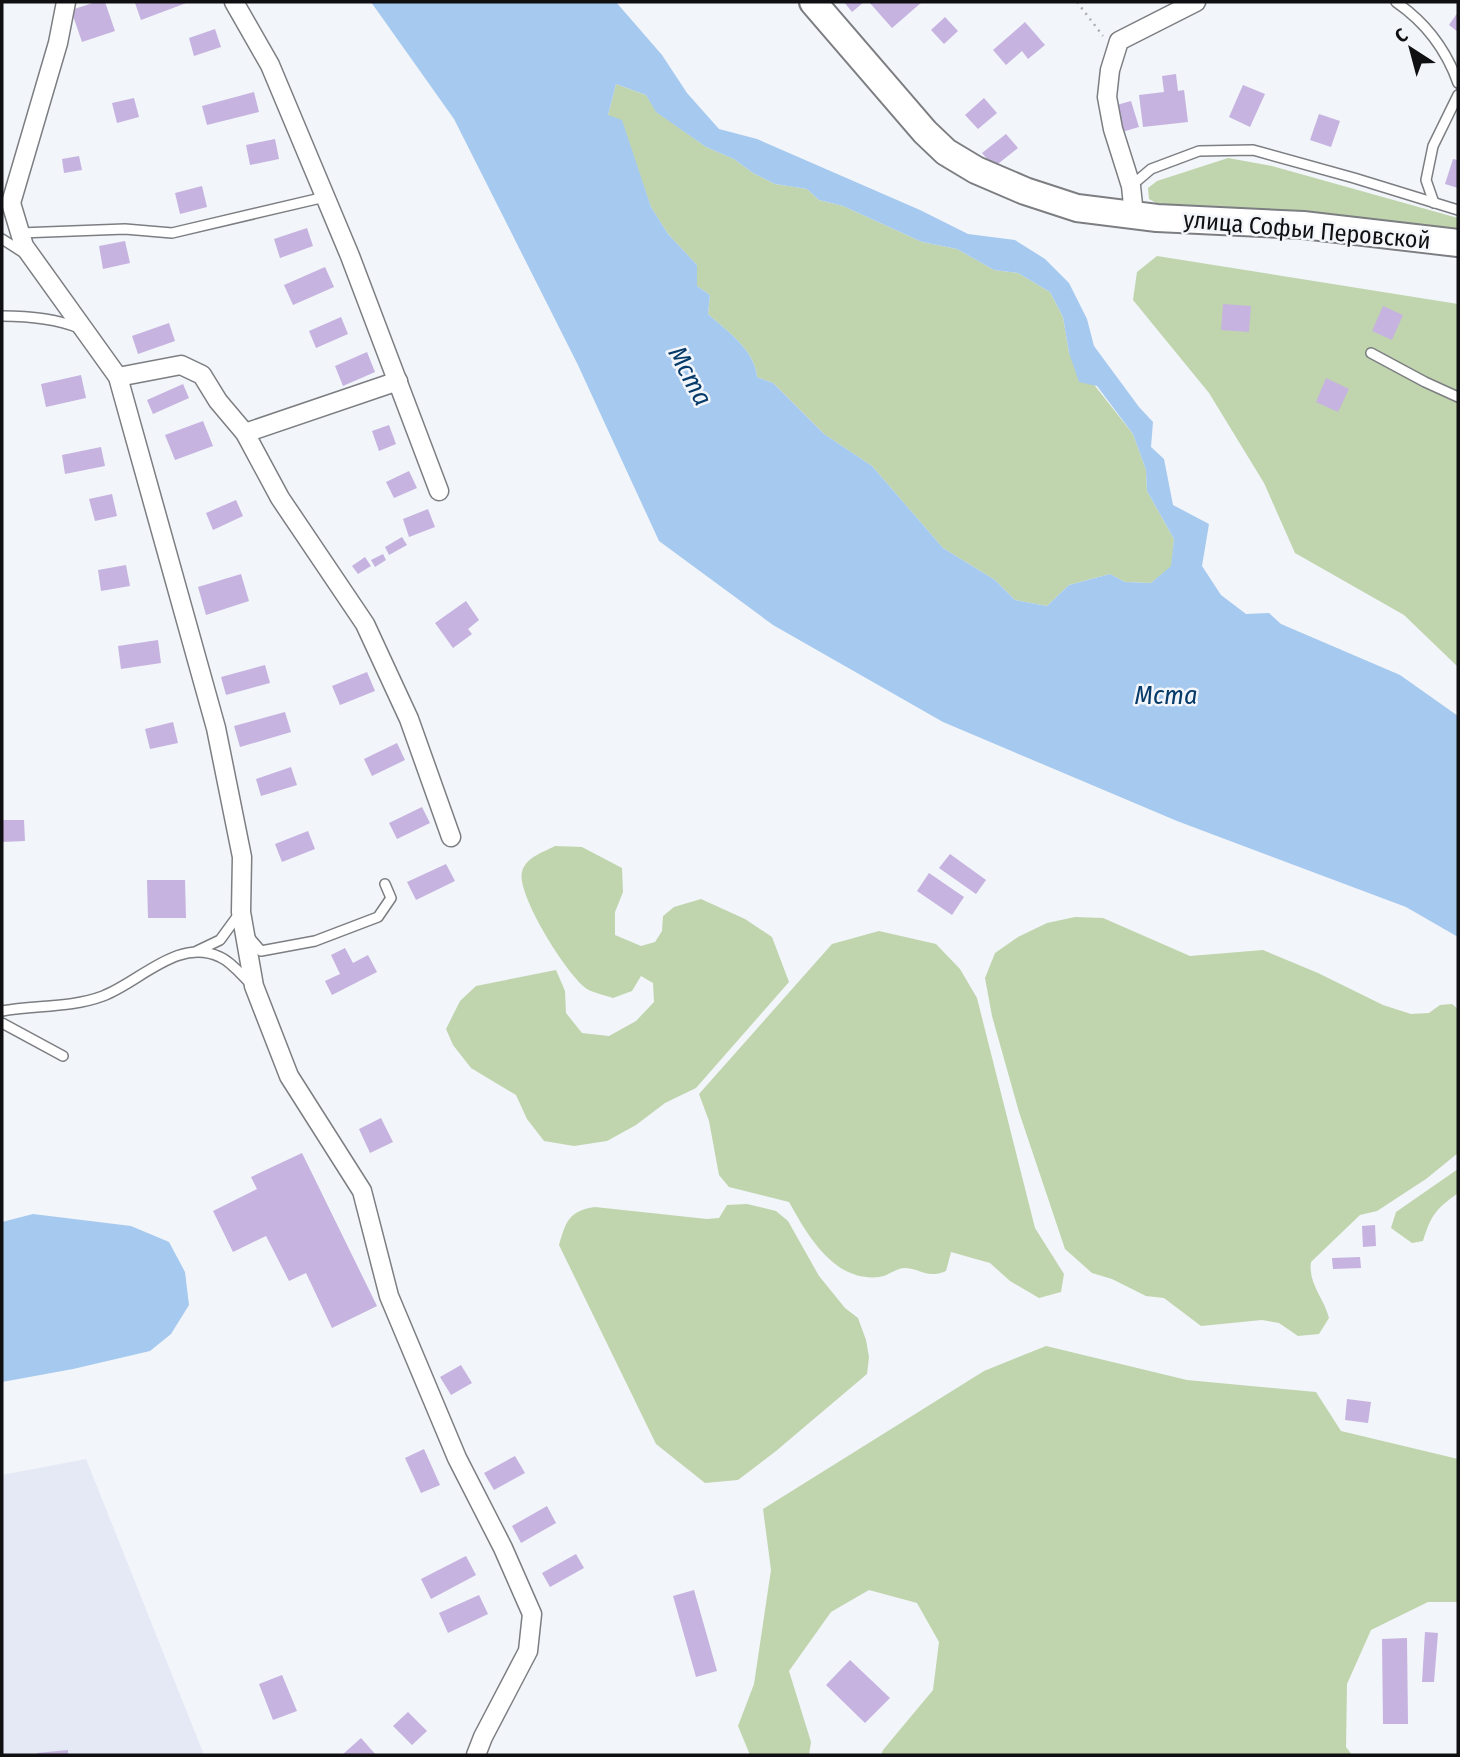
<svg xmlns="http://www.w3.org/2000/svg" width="1460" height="1757" font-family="'Fira Sans Condensed',sans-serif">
  <rect width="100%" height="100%" fill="#f2f5fa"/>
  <!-- built -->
  <polygon fill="#e4e9f5" points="86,1459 204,1755 2,1755 2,1475"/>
  <!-- green -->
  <g fill="#c0d5ad">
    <path d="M616 84 646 95 657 112 706 147 734 159 753 173 775 184 807 189 819 200 843 206 922 242 957 249 994 270 1018 273 1050 292 1063 317 1069 353 1133 434 1146 470 1147 491 1174 539 1172 566 1151 583 1125 582 1110 574 1069 585 1047 606 1015 600 995 580 943 548 872 466 824 434 773 383 757 377C755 350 727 331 708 314L710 295 697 286V265L668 234 651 207 639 174 608 115Z"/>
    <polygon points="1228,158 1272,166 1458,218 1458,237 1156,203 1149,199 1148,188 1157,181"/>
    <polygon points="1157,256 1458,304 1458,667 1404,615 1295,553 1264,483 1209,393 1133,300 1137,272"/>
    <path d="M555 846 582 847 622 868 623 892 615 912V935L641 946 655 942 662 931 663 916 674 907 701 899 745 919 772 937 789 982 696 1088 665 1103 636 1125 607 1141 574 1146 544 1141 527 1119 516 1095 471 1068 453 1045 446 1029 460 1001 476 986 556 970 565 991 566 1013 582 1033 609 1036 636 1021 654 1002 653 983 641 976 632 991 613 998C605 995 594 993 587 989 568 977 516 894 522 872 526 857 542 853 555 846Z"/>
    <path d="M1075 917 1103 918 1190 956 1263 950 1318 973 1383 1005 1411 1014 1429 1013 1440 1005 1452 1004 1458 1009V1153L1426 1179 1377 1211 1360 1215 1311 1262C1308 1284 1324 1298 1329 1318L1319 1334 1298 1336 1279 1323 1262 1320 1201 1326 1164 1298 1146 1296 1112 1279 1092 1273 1065 1249 1019 1112 992 1016 985 978 995 953 1018 937 1047 923Z"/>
    <path d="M879 931 936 944 960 969 977 998 1035 1228 1064 1274 1061 1292 1039 1298 1010 1281 990 1263 951 1252 946 1271C927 1279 922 1269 905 1268 896 1268 888 1276 879 1277 834 1282 808 1236 789 1202L729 1187 719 1175 709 1121 699 1094 832 944Z"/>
    <path d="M1458 1169V1193C1436 1209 1431 1215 1423 1241L1412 1243 1391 1228 1396 1212Z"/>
    <path d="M747 1204 776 1211 788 1221 819 1276 845 1308 858 1318 866 1340 869 1357 867 1374 776 1451 738 1480 705 1483 656 1444 559 1245C566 1222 568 1211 595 1207L707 1219 719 1218 727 1205Z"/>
    <polygon points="1046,1346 1187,1380 1316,1392 1341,1431 1458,1459 1458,1602 1428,1602 1371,1630 1347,1684 1346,1747 1352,1755 881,1755 883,1750 933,1690 939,1642 917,1603 869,1590 831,1612 789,1671 811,1742 809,1755 750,1755 738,1726 754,1684 771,1570 763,1509 984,1371"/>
  </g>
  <!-- water -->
  <g fill="#a6c9ef" fill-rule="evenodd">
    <path d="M371 2H616L662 55 687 93 719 129 757 139 920 210 968 234 1015 240 1045 259 1069 283 1087 319 1094 346 1139 407 1153 422 1151 447 1164 459 1173 505 1209 524 1202 566 1221 595 1246 614 1269 613 1281 624 1400 675 1458 716V937L1406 907 1177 821 943 722 773 625 659 541 577 363 454 119ZM616 84 646 95 656 112 706 147 734 159 753 173 775 184 807 189 819 200 843 206 922 242 957 249 994 270 1018 273 1050 292 1063 317 1069 353 1079 382 1097 386 1133 434 1146 470 1147 491 1174 539 1171 566 1151 583 1125 582 1110 574 1069 585 1047 606 1015 600 995 580 943 548 872 466 824 434 773 383 757 377C755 350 727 331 708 314L710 295 697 286V265L668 234 651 207 622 120 608 115Z"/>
    <polygon points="33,1214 131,1226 169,1242 185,1272 189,1305 171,1334 150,1351 73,1369 2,1382 2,1222"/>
  </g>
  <!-- building -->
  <g fill="#c6b3e0">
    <polygon points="96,2 105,2 115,31 82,42 71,10"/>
    <polygon points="137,2 189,2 141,20 135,3"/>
    <polygon points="844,2 864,2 852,12"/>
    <polygon points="869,2 922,2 892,28"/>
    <polygon points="1458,12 1458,32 1449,25"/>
    <polygon points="945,17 958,31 944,44 931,30"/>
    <polygon points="1025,22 1045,45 1028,59 1022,51 1006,65 993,50"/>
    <polygon points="215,29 221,47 194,56 189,38"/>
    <polygon points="1176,74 1178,91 1184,90 1188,122 1143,127 1139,95 1164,92 1162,76"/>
    <polygon points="1243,85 1265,94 1250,127 1229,117"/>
    <polygon points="254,92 259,112 207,125 202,106"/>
    <polygon points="134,98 139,117 117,123 112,103"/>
    <polygon points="984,98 997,113 978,129 965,115"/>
    <polygon points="1131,101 1139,127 1122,132 1113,106"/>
    <polygon points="1319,114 1340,121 1331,147 1310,140"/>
    <polygon points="1006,134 1018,148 994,167 982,153"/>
    <polygon points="275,139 279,159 250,165 246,145"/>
    <polygon points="79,156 82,170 64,173 62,159"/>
    <polygon points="1453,159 1458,160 1458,188 1445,184"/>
    <polygon points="202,186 207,207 180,214 175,193"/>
    <polygon points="307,228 313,246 280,258 274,239"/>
    <polygon points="125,241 130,263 103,269 99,246"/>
    <polygon points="325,267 334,287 293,305 284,285"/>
    <polygon points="1223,304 1251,306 1249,332 1221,330"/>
    <polygon points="1383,306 1403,315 1392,340 1372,331"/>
    <polygon points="341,317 348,334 316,348 309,331"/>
    <polygon points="169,323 175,341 138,354 132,336"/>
    <polygon points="367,352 375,372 343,386 335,366"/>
    <polygon points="81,375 86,398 46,407 41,384"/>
    <polygon points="1326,378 1349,389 1338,412 1316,402"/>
    <polygon points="183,384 189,398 153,414 147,400"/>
    <polygon points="203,421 213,446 175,460 165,435"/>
    <polygon points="389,425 396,444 379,451 372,431"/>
    <polygon points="101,447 105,466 65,474 62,455"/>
    <polygon points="409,471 417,488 394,498 386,482"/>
    <polygon points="112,494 117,516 95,521 89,499"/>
    <polygon points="236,500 243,516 213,530 206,513"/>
    <polygon points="428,509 435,527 409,537 403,519"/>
    <polygon points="402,537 407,545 389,555 385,547"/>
    <polygon points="383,554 386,560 375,567 371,560"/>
    <polygon points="365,557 371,566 358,574 352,566"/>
    <polygon points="126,565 130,586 101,591 98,570"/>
    <polygon points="241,574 249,601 206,615 198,587"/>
    <polygon points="466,601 479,620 468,629 472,634 453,648 435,623"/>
    <polygon points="158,640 161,663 121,669 118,646"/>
    <polygon points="265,665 270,683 226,695 221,677"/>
    <polygon points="367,672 375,691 340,705 332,686"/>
    <polygon points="285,712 291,732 240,747 234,726"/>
    <polygon points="173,722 178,743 150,749 145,729"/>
    <polygon points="397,743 405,760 372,776 364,759"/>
    <polygon points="291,767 297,785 261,796 256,779"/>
    <polygon points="422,807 430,823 397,839 389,823"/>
    <polygon points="2,820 24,820 25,841 2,842"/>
    <polygon points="308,831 315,849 282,862 275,844"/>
    <polygon points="950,854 986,880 976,894 939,868"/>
    <polygon points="446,864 455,881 416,900 407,882"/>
    <polygon points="929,873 964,897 952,915 917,891"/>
    <polygon points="147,880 185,880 186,918 148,918"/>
    <polygon points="345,948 353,963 368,955 377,972 332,995 325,981 340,974 331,955"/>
    <polygon points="381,1118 393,1142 370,1153 359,1129"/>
    <polygon points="302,1153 377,1306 332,1328 306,1273 289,1281 266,1236 233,1252 213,1211 257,1189 251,1177"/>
    <polygon points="1375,1225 1376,1246 1363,1247 1362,1226"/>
    <polygon points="1360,1257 1361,1268 1333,1269 1332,1258"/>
    <polygon points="461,1365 472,1383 451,1395 440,1377"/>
    <polygon points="1347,1399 1371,1402 1368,1423 1345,1420"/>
    <polygon points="424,1449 440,1485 421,1493 405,1458"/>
    <polygon points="515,1456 525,1473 494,1490 484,1473"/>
    <polygon points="547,1506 556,1523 521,1543 512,1526"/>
    <polygon points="576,1554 584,1568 550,1587 542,1573"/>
    <polygon points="466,1556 476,1575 431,1599 421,1579"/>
    <polygon points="694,1590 717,1671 696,1677 673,1596"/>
    <polygon points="479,1595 488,1614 448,1633 439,1613"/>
    <polygon points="1425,1632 1438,1633 1434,1682 1422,1682"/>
    <polygon points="1407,1638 1408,1724 1383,1724 1382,1639"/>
    <polygon points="850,1660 890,1698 865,1723 826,1685"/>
    <polygon points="282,1675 297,1711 273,1720 259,1684"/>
    <polygon points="408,1712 427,1731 412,1745 393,1726"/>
    <polygon points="361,1738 376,1755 342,1755"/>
    <polygon points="68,1750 68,1755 37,1755 37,1753"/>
  </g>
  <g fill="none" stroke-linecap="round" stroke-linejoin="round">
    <!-- lane casing -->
    <g stroke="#7c7e82" stroke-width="12">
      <g id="lane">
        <path d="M1396 2C1425 22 1446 49 1458 83"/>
        <polyline points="1131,186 1151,169 1199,151 1253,150 1354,178 1458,210"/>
        <polyline points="1434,203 1426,180 1433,146 1458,95"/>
        <polyline points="20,233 125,229 172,233 325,197"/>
        <polyline points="2,239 24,253"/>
        <path d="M2 316C28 316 54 318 79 328"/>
        <polyline points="1371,353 1425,382 1458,397"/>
        <polyline points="249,937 261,951 315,941 378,917 391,898 385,884"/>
        <polyline points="197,951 220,940 239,914"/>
        <path d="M2 1011C35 1005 71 1008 103 996 140 982 178 937 220 957 232 962 243 977 252 985"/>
        <polyline points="2,1023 63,1056"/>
      </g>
    </g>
    <!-- street casing -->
    <g stroke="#7c7e82" stroke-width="21">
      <g id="street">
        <polyline points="66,2 58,43 11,203 24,246 118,377 216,728 242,857 241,912 254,986 289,1076 362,1191 389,1296 457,1458 503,1548 532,1614 528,1651 483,1737 476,1755"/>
        <polyline points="234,2 270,65 350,256 439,491"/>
        <polyline points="1134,215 1131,186 1113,129 1107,97 1110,70 1119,41 1196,2"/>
        <polyline points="118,377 181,365 202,375 218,401 245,433 280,498 365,624 409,719 451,837"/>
        <polyline points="245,433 398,381"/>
      </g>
    </g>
    <!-- primary casing -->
    <g stroke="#7c7e82" stroke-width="30">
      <polyline id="primary" points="813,2 925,132 946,152 976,170 1025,191 1077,208 1157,218 1303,225 1458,243"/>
    </g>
    <!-- path -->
    <polyline stroke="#acaeb2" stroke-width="2.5" stroke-dasharray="2 5" stroke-linecap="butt" points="1077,2 1103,36"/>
    <!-- lane -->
    <use href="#lane" stroke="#fff" stroke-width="9"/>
    <!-- street -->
    <use href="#street" stroke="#fff" stroke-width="18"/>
    <!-- primary -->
    <use href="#primary" stroke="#fff" stroke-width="26"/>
  </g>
  <g text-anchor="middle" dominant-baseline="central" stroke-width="5" stroke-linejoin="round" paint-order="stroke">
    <!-- street labels -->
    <g font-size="24" fill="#101012" stroke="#f2f5fa">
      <text transform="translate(1307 230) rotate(5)">улица Софьи Перовской</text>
    </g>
    <!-- water labels -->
    <g font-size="26" font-style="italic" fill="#053a69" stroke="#f2f5fa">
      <text transform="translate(690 376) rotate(62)">Мста</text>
      <text x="1166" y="695">Мста</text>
    </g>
  </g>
  <!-- border -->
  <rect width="1460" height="1757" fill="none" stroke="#101012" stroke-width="7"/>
  <!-- north arrow -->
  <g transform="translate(1411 49) rotate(324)" stroke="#f2f5fa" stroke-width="5" paint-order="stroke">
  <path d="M0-5L12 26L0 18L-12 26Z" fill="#101012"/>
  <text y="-10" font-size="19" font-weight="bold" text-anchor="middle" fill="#101012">С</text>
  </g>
</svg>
